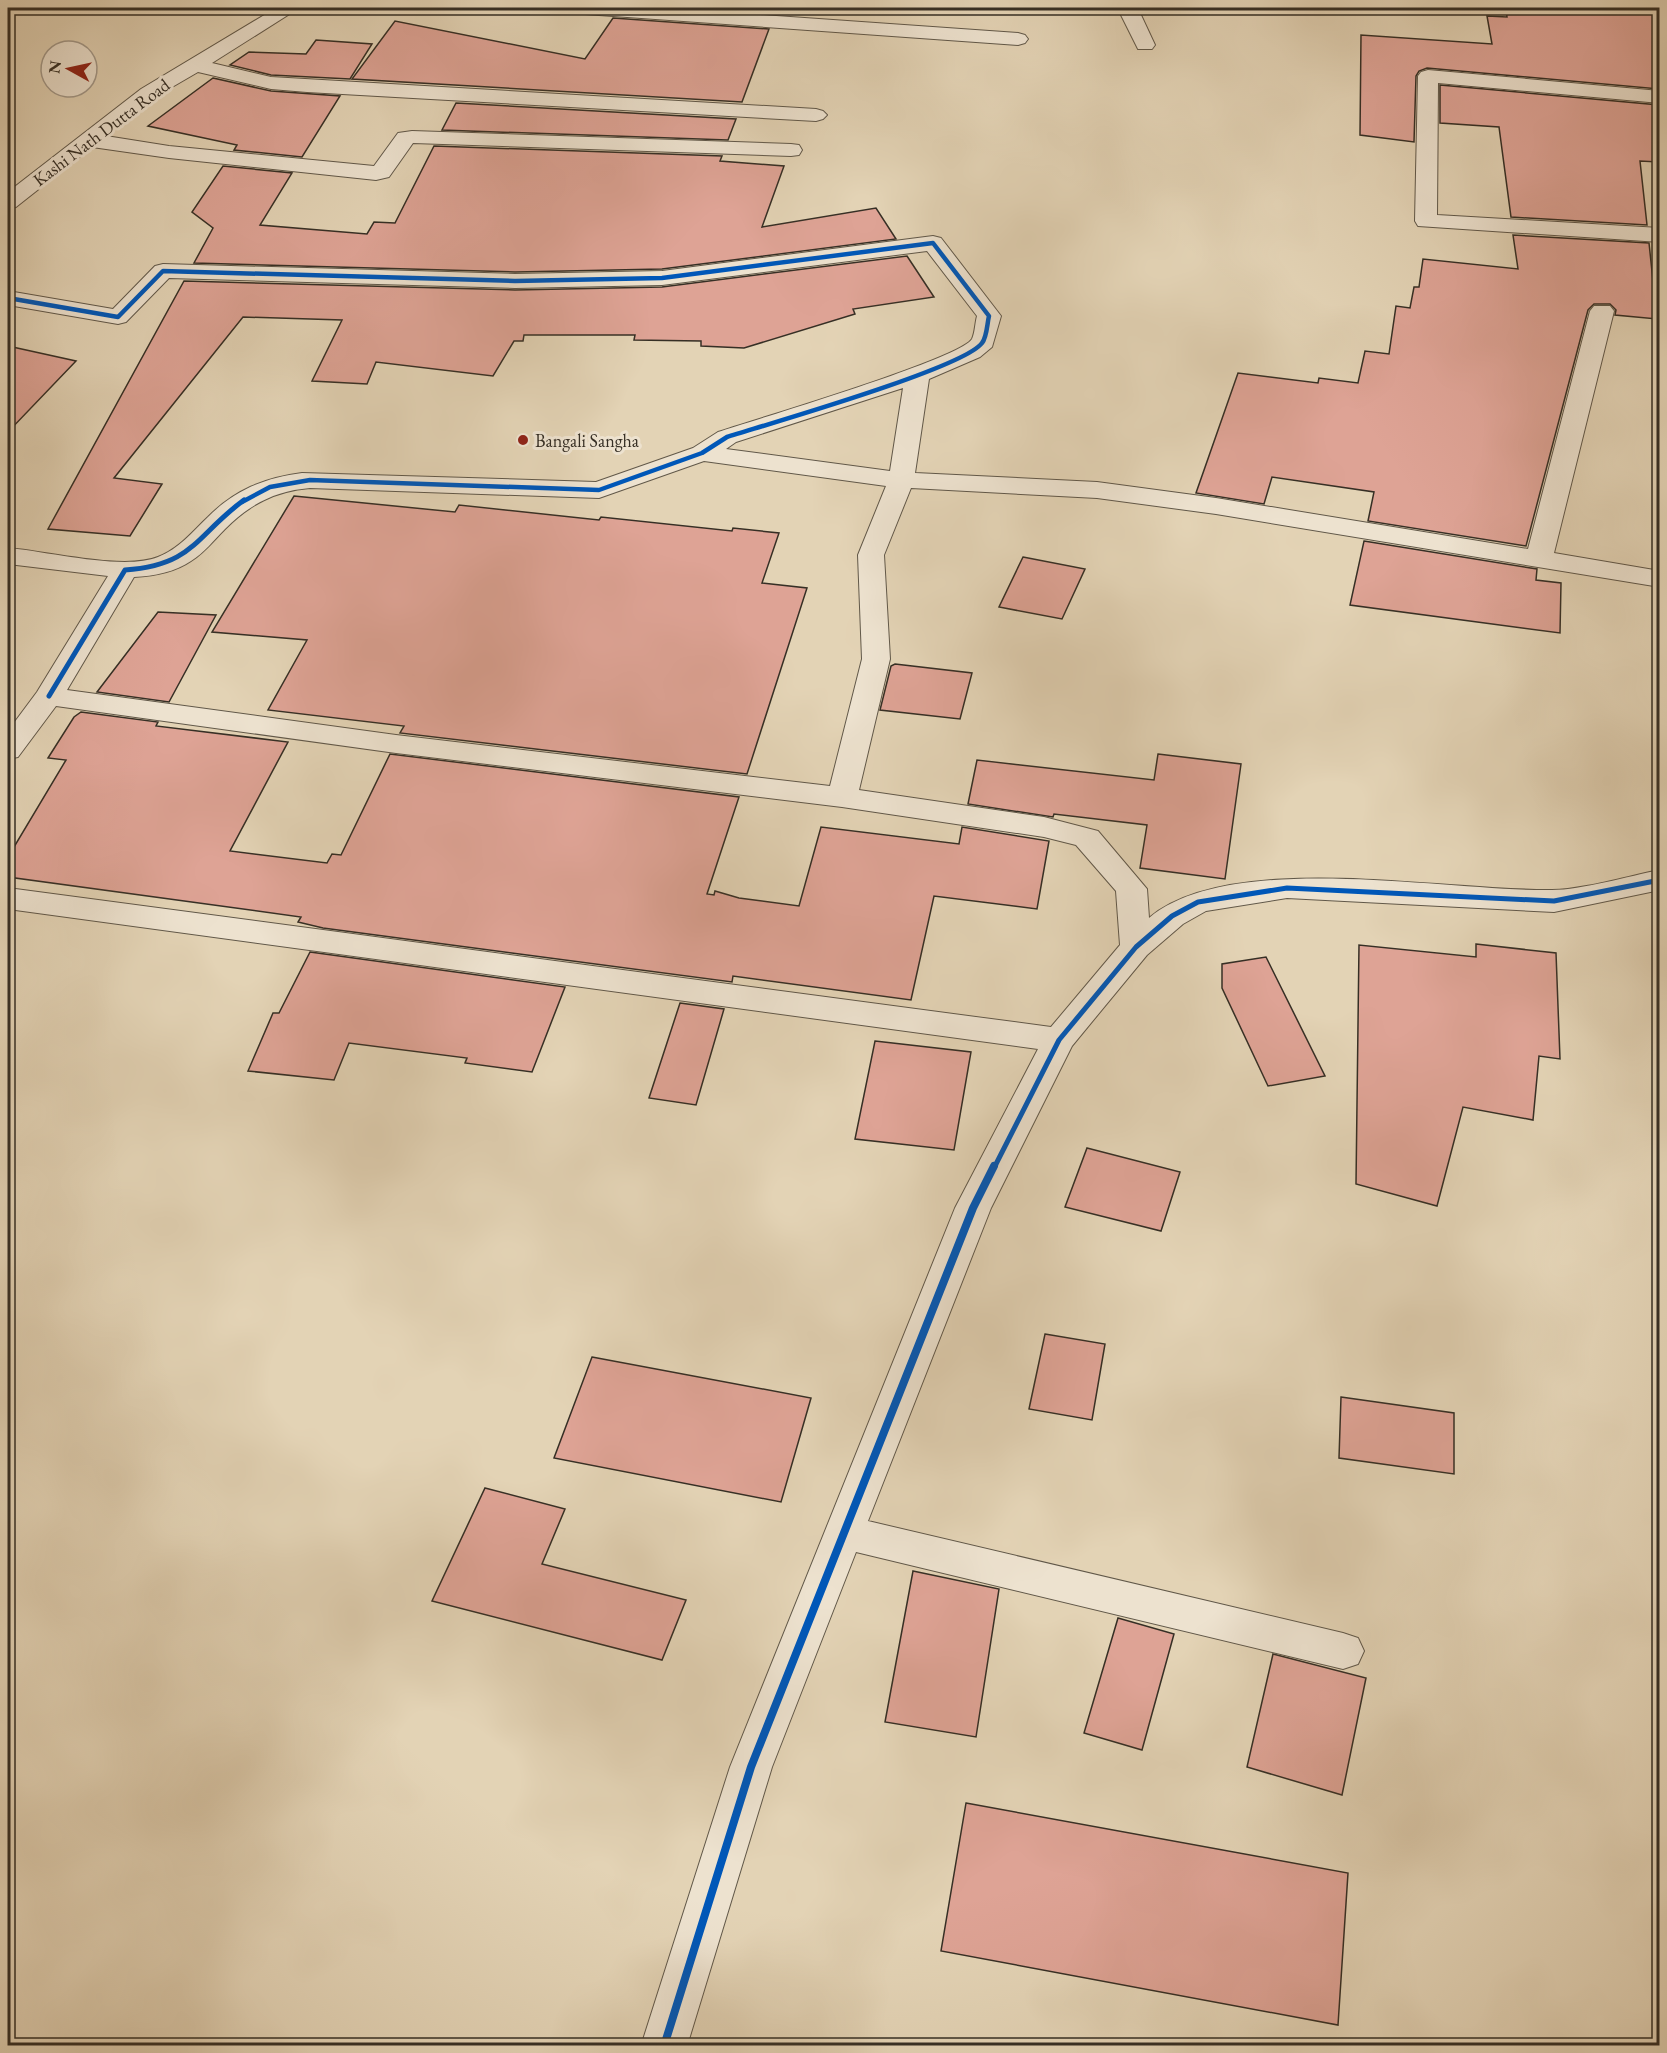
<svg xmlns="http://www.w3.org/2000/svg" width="1667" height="2053" font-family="'EB Garamond',serif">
  <rect width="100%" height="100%" fill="#e3d3b5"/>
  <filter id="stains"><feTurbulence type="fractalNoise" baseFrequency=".00333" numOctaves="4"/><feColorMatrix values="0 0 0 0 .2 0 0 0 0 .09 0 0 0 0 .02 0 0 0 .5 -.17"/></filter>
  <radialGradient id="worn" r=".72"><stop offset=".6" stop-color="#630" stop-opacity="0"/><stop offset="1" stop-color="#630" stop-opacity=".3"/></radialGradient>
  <!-- building -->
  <g fill="#dea395" stroke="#362f25" stroke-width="1.5">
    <polygon points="686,8 777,8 775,14"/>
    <polygon points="1506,8 1605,8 1659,11 1659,89 1427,68 1419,71 1416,76 1414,142 1360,135 1361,35 1492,44 1487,16 1507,17"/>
    <polygon points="613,18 769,29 742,102 352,79 395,21 585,59"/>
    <polygon points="316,40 372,44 350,79 271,75 230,65 249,52 306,54"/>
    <polygon points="213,78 271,91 340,96 302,157 234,150 237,145 148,126"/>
    <polygon points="1440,85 1659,105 1659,162 1640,161 1647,225 1511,217 1499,127 1440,123"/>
    <polygon points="456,103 736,119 728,140 442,130"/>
    <polygon points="434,146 722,156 720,161 784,166 762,227 876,208 896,239 662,269 515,272 194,263 213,228 192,212 223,166 292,173 260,225 367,234 374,222 395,223"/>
    <polygon points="1513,235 1649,243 1657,319 1615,315 1616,310 1610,304 1594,304 1588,310 1526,546 1368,521 1374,492 1272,477 1264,504 1196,493 1238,373 1318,383 1319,378 1358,383 1365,351 1389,354 1396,306 1410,308 1414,287 1419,287 1423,259 1518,269"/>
    <polygon points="907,256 934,297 853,309 855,314 744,348 701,346 701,341 634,340 635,335 524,335 523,341 514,341 493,376 376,362 367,384 312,381 342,320 243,317 114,478 162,484 130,536 48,529 184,281 515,290 662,287"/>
    <polygon points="8,346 76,361 8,432"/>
    <polygon points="294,496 455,512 459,505 599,520 601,517 732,531 733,528 779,533 762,583 807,588 747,774 400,733 404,726 268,710 307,640 212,632"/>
    <polygon points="1364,541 1537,569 1536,580 1561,583 1560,633 1350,605"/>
    <polygon points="1023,557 1085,569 1062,619 999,607"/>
    <polygon points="158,612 216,615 169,702 97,692"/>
    <polygon points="895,664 972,673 960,719 880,710 891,666"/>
    <polygon points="81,712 158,722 156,726 288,742 230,851 327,863 332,854 341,855 390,754 739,797 707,894 714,895 715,891 739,898 799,906 821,827 959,844 962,827 1049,841 1037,909 934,896 911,1000 733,976 732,982 323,928 298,922 301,917 8,877 8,857 66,760 48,758 74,717"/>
    <polygon points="1158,754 1241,764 1225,879 1140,868 1147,825 1054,814 1053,817 968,804 977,760 1154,780"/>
    <polygon points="1476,944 1556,953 1560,1059 1539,1056 1533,1120 1463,1107 1437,1206 1356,1184 1359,945 1476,957"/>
    <polygon points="310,952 565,987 532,1072 465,1063 467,1058 349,1043 334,1080 248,1071 273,1013 279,1013"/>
    <polygon points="1266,957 1325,1076 1268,1086 1222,988 1222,964"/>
    <polygon points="680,1003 724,1009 696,1105 649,1098"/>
    <polygon points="875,1041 971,1052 954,1150 855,1139"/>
    <polygon points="1087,1148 1180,1172 1161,1231 1065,1207"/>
    <polygon points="1045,1334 1105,1344 1092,1420 1029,1409"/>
    <polygon points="592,1357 811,1398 781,1502 554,1458"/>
    <polygon points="1341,1397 1454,1413 1454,1474 1339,1458"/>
    <polygon points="485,1488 565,1509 542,1564 686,1600 662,1660 432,1601"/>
    <polygon points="913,1571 999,1589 976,1737 885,1722"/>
    <polygon points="1118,1618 1174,1634 1142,1750 1084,1733"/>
    <polygon points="1273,1654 1366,1678 1342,1795 1247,1767"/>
    <polygon points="966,1803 1348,1873 1338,2025 941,1951"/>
  </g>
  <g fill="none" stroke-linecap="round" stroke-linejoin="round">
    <!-- minor casing -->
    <g stroke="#615849" stroke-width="2">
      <g id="minor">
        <polygon points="276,8 299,8 212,63 271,77 816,109 823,111 827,115 823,119 816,121 307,92 271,89 198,72 155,97 106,136 169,146 374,166 398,133 412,131 791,144 799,145 802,150 799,155 791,156 413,143 389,177 376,180 169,158 92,147 16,207 8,209 8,192 141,89"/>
        <polygon points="575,8 661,8 1018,33 1025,35 1028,39 1025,43 1018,45 585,14 578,12"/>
        <polygon points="1121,8 1141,8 1141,15 1155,45 1152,49 1138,49 1121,15"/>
        <polygon points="1428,70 1660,91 1660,103 1438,83 1437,215 1660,228 1660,242 1418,226 1415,221 1418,76 1421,72"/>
        <path d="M933 236 941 238 1001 316 992 347 980 357 929 379 915 473 1097 482 1216 498 1528 549 1590 311 1594 306H1610L1614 311 1554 553 1660 571V587L1216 514 1097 498 911 488 884 555 890 659 859 790 1044 817 1098 831 1147 889 1149 918C1231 849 1447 892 1552 890 1581 890 1629 876 1660 870V890L1554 912 1287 898 1206 911 1183 924 1147 955 1072 1046 991 1208 868 1521 1343 1633 1358 1638 1364 1651 1358 1664 1343 1669 856 1552 772 1767 687 2046H641L730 1767 955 1208 1038 1049 8 909V888L1051 1027 1120 945 1116 891 1076 845 1044 837 842 807 396 753 56 706 18 757 8 759V731L37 692 108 576 8 564V548C46 551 124 571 158 557 179 549 192 532 208 517 235 490 264 478 302 473L596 482 693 448 718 432C754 420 960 359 972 339 975 333 975 323 977 316L927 251 662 285 515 288 169 278 126 322 118 324 8 305V291L113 309 155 266 163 264 515 274 662 271ZM903 388 890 471 726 449 736 442ZM704 461 886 486 858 555 862 659 830 786 396 735 67 690 134 577C154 576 175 572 191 561 204 553 214 540 225 529 250 504 275 491 310 488L599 498Z"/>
      </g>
    </g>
    <!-- minor -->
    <use href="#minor" fill="#ede2cf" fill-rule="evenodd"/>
    <!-- cycleway-far2 casing -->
    <g stroke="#ede2cf" stroke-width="7">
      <path id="cycleway-far2" d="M8 298 118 317 163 271 515 281 662 278 933 243 989 316C987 324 987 337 982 343 964 368 768 424 727 437L702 453 599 490 310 480 270 487 242 502"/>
    </g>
    <!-- cycleway-far1 casing -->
    <g stroke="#ede2cf" stroke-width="9">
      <g id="cycleway-far1">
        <path d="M49 696 125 570C194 565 195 536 244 500"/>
        <polyline points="994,1168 1059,1040 1136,947 1172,916 1198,902 1287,888 1554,901 1660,880"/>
      </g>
    </g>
    <!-- cycleway casing -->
    <g stroke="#ede2cf" stroke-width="11">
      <polyline id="cycleway" points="664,2046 751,1767 973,1208 994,1166"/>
    </g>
    <!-- cycleway-far2 -->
    <use href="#cycleway-far2" stroke="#0057b8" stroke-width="4.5"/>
    <!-- cycleway-far1 -->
    <use href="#cycleway-far1" stroke="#0057b8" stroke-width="5"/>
    <!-- cycleway -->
    <use href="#cycleway" stroke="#0057b8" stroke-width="8"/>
  </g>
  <!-- markers -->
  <circle fill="#8f2418" stroke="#ede2cf" stroke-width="2" cx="523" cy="440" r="6"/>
  <g text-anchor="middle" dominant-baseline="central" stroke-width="6" stroke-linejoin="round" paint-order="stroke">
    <!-- far-street labels -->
    <g font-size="18" fill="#362f25" stroke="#ede2cf">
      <text transform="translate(101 132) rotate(-37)">Kashi Nath Dutta Road</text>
    </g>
    <!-- far-poi labels -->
    <g font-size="18" fill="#362f25" stroke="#ede2cf" text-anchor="start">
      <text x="535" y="440">Bangali Sangha</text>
    </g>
  </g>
  <!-- margin -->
  <rect width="1667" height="2053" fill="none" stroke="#e3d3b5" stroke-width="30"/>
  <rect x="9" y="9" width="1649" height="2035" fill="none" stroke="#362f25" stroke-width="3"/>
  <rect x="15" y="15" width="1637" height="2023" fill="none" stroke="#362f25" stroke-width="1.5"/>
  <!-- north arrow -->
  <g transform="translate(69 69) rotate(278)"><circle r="28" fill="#ede2cf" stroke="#a49a8b" stroke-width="1.5"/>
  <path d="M0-4.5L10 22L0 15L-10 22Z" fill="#8f2418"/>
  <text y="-9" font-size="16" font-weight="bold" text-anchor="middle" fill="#362f25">N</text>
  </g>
  <rect width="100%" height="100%" filter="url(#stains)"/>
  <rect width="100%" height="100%" fill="url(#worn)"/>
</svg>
